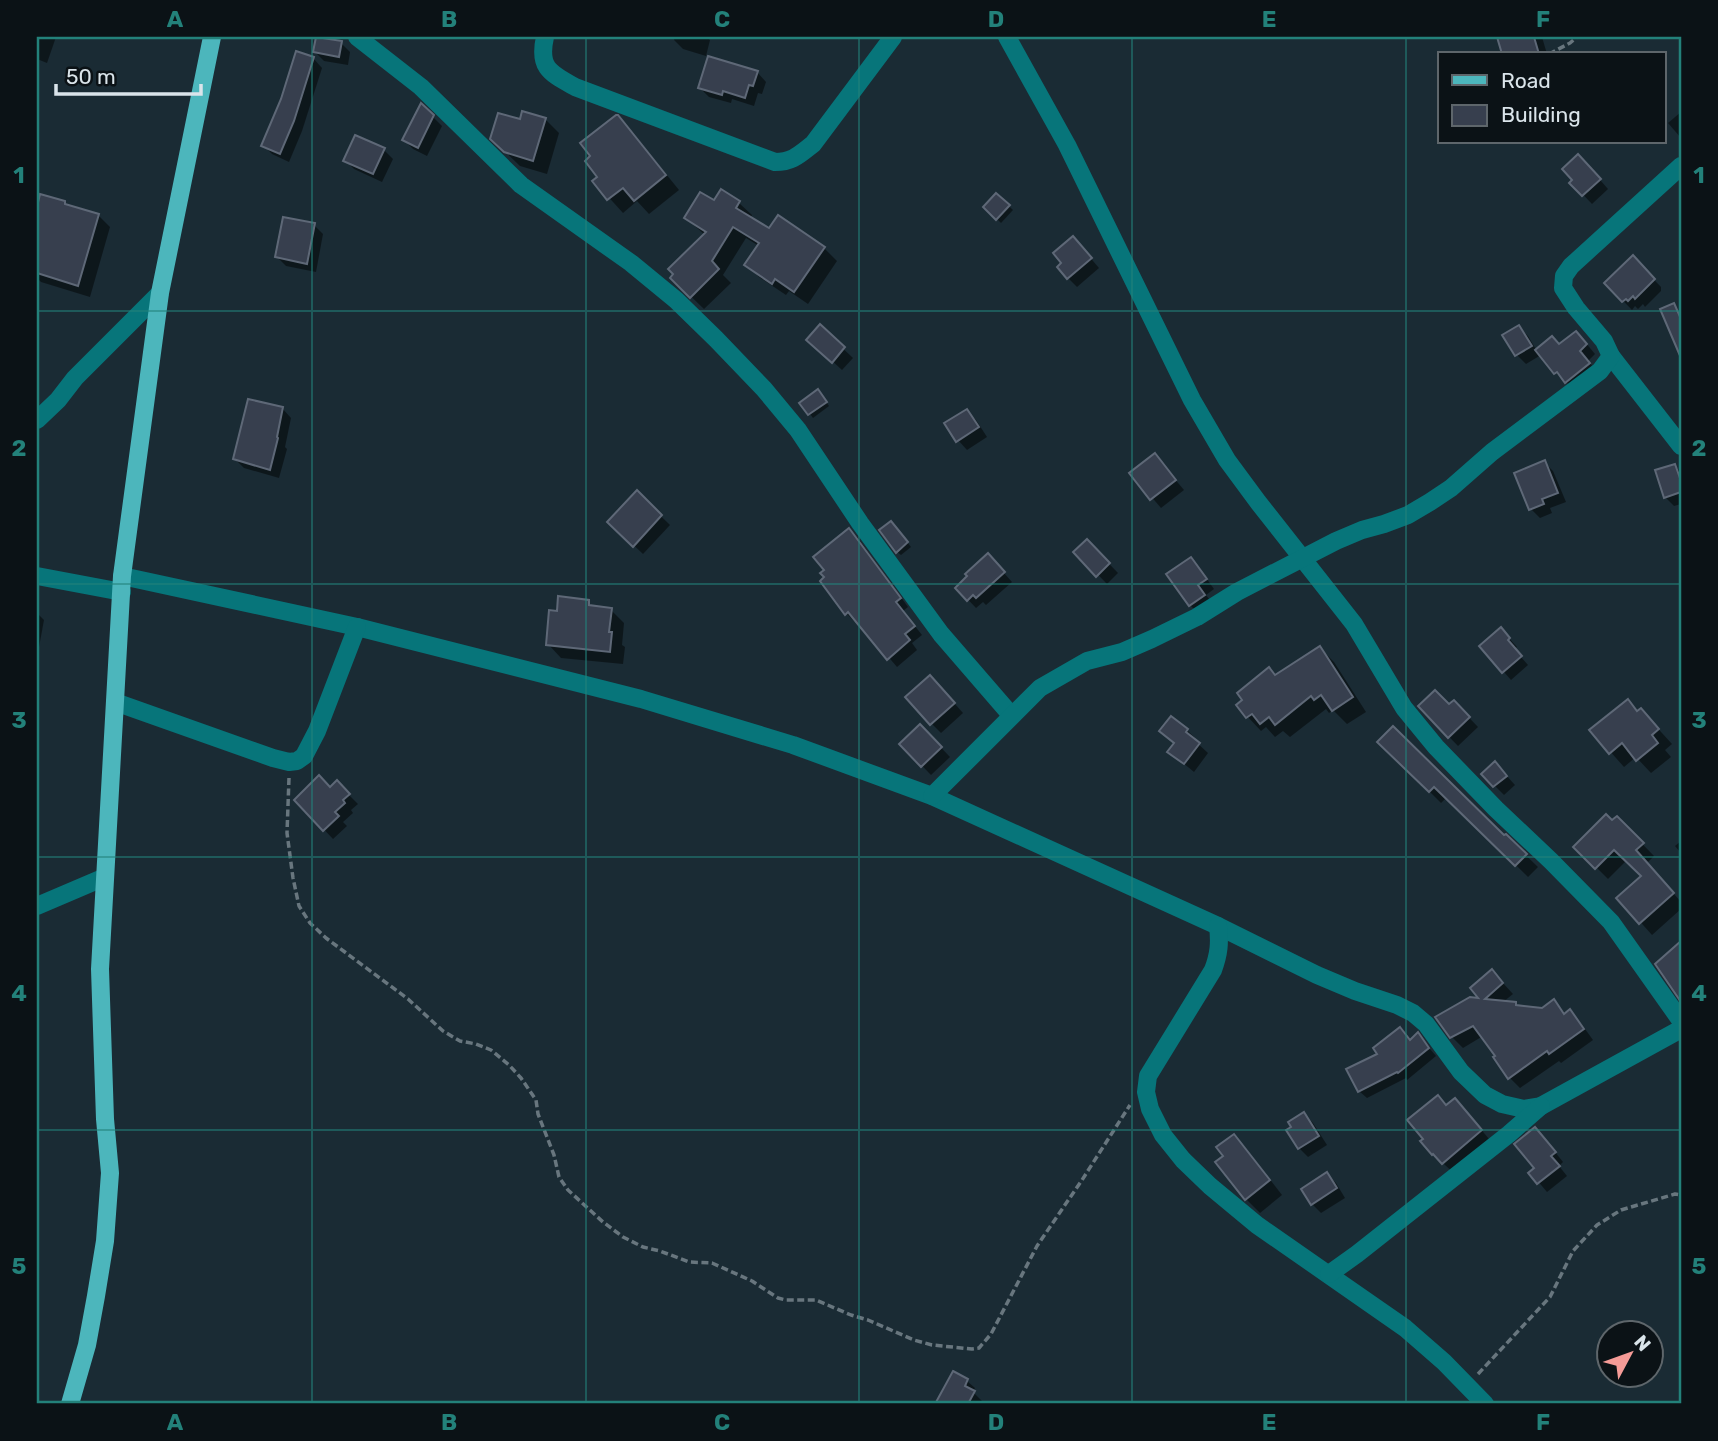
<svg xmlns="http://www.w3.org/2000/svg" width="1718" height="1441" font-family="Rubik,sans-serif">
  <rect width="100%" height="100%" fill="#1a2b34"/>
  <!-- shadow -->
  <g fill="#0007">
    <polygon points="37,37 56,37 47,63 37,59"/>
    <polygon points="675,37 707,37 710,40 706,56 683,49 674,40"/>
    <polygon points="1494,37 1542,37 1547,54 1503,54 1500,43"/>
    <polygon points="341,43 350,52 348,65 324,61 315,52"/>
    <polygon points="313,58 322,68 302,131 289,162 272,154 263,145"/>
    <polygon points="757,72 766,82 762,94 758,93 754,106 732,99 731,103 709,97 700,88"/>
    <polygon points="422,106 442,126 427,156 413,149 404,140"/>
    <polygon points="1681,112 1681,138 1668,123"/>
    <polygon points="617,117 632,132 679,190 649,214 637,201 623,213 594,181 600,177"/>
    <polygon points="545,119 559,133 547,174 520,166 492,139 521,121"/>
    <polygon points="384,150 393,159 382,182 354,169 345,160"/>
    <polygon points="1587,165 1608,189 1592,204 1572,183"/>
    <polygon points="721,191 739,203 752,215 750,219 770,230 779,217 824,248 837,261 808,304 789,291 786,295 759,277 747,264 759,246 746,238 723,275 731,283 704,309 672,278 705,235 686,218 714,203"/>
    <polygon points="997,195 1013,210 1001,223 985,207"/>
    <polygon points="64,203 68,207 98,215 110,227 90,297 41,282 37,278 37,225"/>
    <polygon points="314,225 323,234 316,272 286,266 277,257"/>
    <polygon points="1082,248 1099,268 1077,287 1068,278 1064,263"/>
    <polygon points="1633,258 1661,287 1661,291 1645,307 1643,304 1638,309 1635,306 1632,310 1606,283"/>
    <polygon points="1674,305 1681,313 1681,349 1678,345"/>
    <polygon points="820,327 853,358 842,370 818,348"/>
    <polygon points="1519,327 1528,336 1537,351 1585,342 1595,354 1588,361 1598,373 1576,391 1556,373 1541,355 1526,364 1517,355"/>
    <polygon points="822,396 829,406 813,418 802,403"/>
    <polygon points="282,408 291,418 285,447 287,449 279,478 244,468 235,459"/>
    <polygon points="967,411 976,420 987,437 967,450 958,440"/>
    <polygon points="1544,462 1553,471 1566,502 1550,508 1552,513 1540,518 1531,509"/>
    <polygon points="1163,465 1184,490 1161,508 1132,474"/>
    <polygon points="1675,466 1681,472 1681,504 1674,506 1665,497"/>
    <polygon points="637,493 670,525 643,554 609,522"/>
    <polygon points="895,527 911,547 901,555 897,552"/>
    <polygon points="849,530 858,538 908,607 903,611 922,635 912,643 917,650 897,667 857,620 855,622 847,614 822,581"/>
    <polygon points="1087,541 1118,573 1107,584 1076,552"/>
    <polygon points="1190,559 1199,568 1214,589 1206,595 1213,604 1199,614 1190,605"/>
    <polygon points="996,564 1012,582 986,605 983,602 976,608 957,588"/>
    <polygon points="588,602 594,608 611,610 624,623 622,645 625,647 623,664 561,658 548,644 558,613"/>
    <polygon points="37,613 44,620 37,658"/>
    <polygon points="1508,637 1517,647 1514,649 1528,665 1511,680 1481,646"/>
    <polygon points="1320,648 1334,662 1366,712 1347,724 1333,710 1329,713 1326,709 1290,737 1283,731 1275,737 1266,727 1261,731 1248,717 1276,677"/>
    <polygon points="939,686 963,713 941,733 932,724"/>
    <polygon points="1454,702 1478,727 1458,746 1420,707 1449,707"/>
    <polygon points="1628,702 1638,712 1641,710 1672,744 1665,750 1671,757 1651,773 1636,757 1624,767 1592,731"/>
    <polygon points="1187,730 1196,739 1195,741 1208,753 1194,772 1170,752 1176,744 1161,731"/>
    <polygon points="929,735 950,757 931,775 901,744"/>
    <polygon points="1380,742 1504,837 1506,836 1538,867 1528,877 1447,797 1441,803"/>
    <polygon points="1504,773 1515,785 1504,795 1483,774"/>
    <polygon points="331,789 346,792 358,804 351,810 353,813 343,822 347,826 333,839 296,800"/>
    <polygon points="1617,818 1654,856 1647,863 1681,902 1681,909 1652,935 1619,898 1643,876 1627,860 1608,879 1576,847"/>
    <polygon points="1681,841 1681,853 1675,846"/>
    <polygon points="1502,982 1513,994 1503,1002 1515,1004 1519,1007 1543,1010 1554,1002 1566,1014 1570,1012 1580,1022 1593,1040 1561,1063 1559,1061 1520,1088 1510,1078 1498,1057 1483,1036 1463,1048 1452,1037 1437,1017 1482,1000"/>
    <polygon points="1418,1035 1436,1056 1407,1080 1406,1078 1367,1098 1359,1091"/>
    <polygon points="1447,1107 1469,1115 1494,1145 1457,1176 1433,1154"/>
    <polygon points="1304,1114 1313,1123 1327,1145 1308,1157 1299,1148"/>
    <polygon points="1234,1136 1247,1150 1282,1195 1260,1213 1246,1199 1225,1156"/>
    <polygon points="1544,1138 1563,1162 1559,1166 1567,1176 1547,1192 1531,1173 1536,1168"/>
    <polygon points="1327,1174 1336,1183 1345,1198 1321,1213 1312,1204"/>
    <polygon points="967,1381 975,1388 973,1392 982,1401 980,1404 940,1404 938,1402"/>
  </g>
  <!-- building -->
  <g fill="#373f4e" stroke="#5e6877" stroke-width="2">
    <polygon points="316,37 342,41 339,57 313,52"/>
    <polygon points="1497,37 1534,37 1539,54 1502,54"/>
    <polygon points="296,51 314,57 294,121 280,154 261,146 281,99"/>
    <polygon points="708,56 758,71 753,86 749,85 745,98 723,91 722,95 698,88"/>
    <polygon points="421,103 434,115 418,148 402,140"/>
    <polygon points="522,111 546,118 533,161 504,152 490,139 498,113 520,119"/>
    <polygon points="616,115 618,115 666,175 634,201 623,188 607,200 592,181 597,177 585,161 590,156 580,143"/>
    <polygon points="355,135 385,148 373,174 343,161"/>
    <polygon points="1578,154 1601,179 1582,196 1569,183 1572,180 1562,169"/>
    <polygon points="721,189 740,201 736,208 769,228 778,215 825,247 794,292 775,279 772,284 744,265 759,243 733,227 712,261 719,269 690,298 670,278 673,274 668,269 706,232 684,218 700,192 714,200"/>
    <polygon points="996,193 1010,205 996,220 983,207"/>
    <polygon points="40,194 65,201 65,204 99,214 78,286 37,273 37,207"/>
    <polygon points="283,217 315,223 307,264 275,257"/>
    <polygon points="1073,236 1092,258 1067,279 1057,267 1061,263 1053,253"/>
    <polygon points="1633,255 1655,279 1635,299 1633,296 1628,301 1626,299 1622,302 1604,283"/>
    <polygon points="1674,303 1681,319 1681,358 1660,309"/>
    <polygon points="820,324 845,347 832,363 806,340"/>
    <polygon points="1519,325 1532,346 1515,356 1502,335"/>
    <polygon points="1576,331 1587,344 1580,351 1590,363 1565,383 1557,372 1554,374 1535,350 1552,336 1559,344"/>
    <polygon points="818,389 827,402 808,415 799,403"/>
    <polygon points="248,399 283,407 277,437 278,438 270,470 233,459"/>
    <polygon points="967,409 979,427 956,442 944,423"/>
    <polygon points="1155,453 1176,480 1150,500 1129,473"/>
    <polygon points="1545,460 1558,493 1542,499 1544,504 1529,510 1514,473"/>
    <polygon points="1675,464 1681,481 1681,492 1664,498 1655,470"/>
    <polygon points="637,490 662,515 633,547 607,522"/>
    <polygon points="891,521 908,542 896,553 879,530"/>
    <polygon points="849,528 901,598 896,602 915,626 905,634 910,640 887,660 848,612 845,615 820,581 824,577 820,573 824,570 813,557"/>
    <polygon points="1087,539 1110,563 1096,577 1073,552"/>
    <polygon points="988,553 1005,572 976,598 973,595 967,601 955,588 967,576 965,574"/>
    <polygon points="1191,557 1207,579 1198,585 1205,595 1189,606 1166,574"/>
    <polygon points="558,596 589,600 589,605 612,608 609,632 612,632 610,652 546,645 549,610 557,611"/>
    <polygon points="1501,627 1510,638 1508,640 1522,656 1502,673 1479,646"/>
    <polygon points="1320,646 1353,697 1332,711 1321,695 1314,700 1311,696 1275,725 1269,717 1260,724 1252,714 1246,718 1236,705 1242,700 1237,693 1269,667 1275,675"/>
    <polygon points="930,675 955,703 930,725 905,697"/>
    <polygon points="1435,690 1449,704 1454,700 1470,717 1448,738 1418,706"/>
    <polygon points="1628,699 1637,711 1641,708 1659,729 1652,735 1658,743 1636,761 1622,743 1609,754 1589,730"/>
    <polygon points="1171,716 1188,729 1186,732 1200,743 1184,764 1167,752 1174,743 1159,731"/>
    <polygon points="920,724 942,747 921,767 899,744"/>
    <polygon points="1393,726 1504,835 1506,834 1527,854 1515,866 1434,787 1429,792 1377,742"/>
    <polygon points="1495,761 1507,776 1493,787 1481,774"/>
    <polygon points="319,775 330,787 337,780 350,794 343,800 345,803 335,812 339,816 323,831 294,800"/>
    <polygon points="1606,814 1612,820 1617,816 1644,843 1636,850 1674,893 1639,924 1616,898 1641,876 1614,850 1595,869 1573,847"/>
    <polygon points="1681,941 1681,1002 1655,964"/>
    <polygon points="1492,969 1503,983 1485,999 1516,1002 1516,1005 1542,1008 1554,999 1564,1014 1570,1009 1584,1029 1549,1054 1547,1051 1508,1079 1493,1057 1495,1056 1473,1026 1450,1038 1435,1017 1470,997 1478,998 1470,988"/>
    <polygon points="1400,1027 1410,1040 1418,1032 1429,1048 1398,1073 1397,1072 1358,1092 1346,1069 1377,1054 1373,1048"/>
    <polygon points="1438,1095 1446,1105 1455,1098 1482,1130 1442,1164 1433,1154 1432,1155 1420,1141 1423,1139 1407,1120"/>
    <polygon points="1304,1112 1319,1136 1298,1149 1286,1130 1291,1127 1288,1122"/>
    <polygon points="1535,1127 1556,1152 1551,1156 1560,1166 1537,1184 1528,1173 1534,1168 1514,1144"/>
    <polygon points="1234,1134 1270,1180 1245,1200 1215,1162 1223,1156 1216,1147"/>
    <polygon points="1327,1172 1337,1188 1311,1205 1301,1189"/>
    <polygon points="953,1371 968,1379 965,1386 975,1391 968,1404 935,1404"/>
  </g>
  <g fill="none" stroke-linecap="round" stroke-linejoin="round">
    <!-- path -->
    <g stroke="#68767e" stroke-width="3.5" stroke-dasharray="7 3.5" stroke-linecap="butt">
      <polyline points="1549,54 1570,43 1577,37"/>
      <polyline points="289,778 287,833 293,878 299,906 310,923 326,938 408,999 443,1031 460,1041 476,1044 491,1050 509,1065 521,1078 536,1100 538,1114 554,1155 559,1177 568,1190 603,1222 623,1237 643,1247 660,1251 689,1262 712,1263 752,1281 778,1298 786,1300 816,1300 851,1315 868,1320 914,1340 932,1345 972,1349 979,1348 991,1334 1037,1246 1082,1180 1130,1105"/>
      <polyline points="1478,1374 1550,1297 1573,1251 1597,1225 1621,1210 1675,1194 1681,1195"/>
    </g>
    <!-- minor -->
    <g stroke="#07757a" stroke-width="18">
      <polyline points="357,37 421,87 521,185 631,263 676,300 716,339 764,389 798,430 860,523 941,634 1011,715"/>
      <path d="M545 37C538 68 550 73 575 87L775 162C793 162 800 154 813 144L893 37"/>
      <polyline points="1007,37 1067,145 1192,400 1227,460 1258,502 1354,624 1404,708 1436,747 1496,809 1551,861 1611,922 1681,1021"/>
      <polyline points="1611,356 1681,446"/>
      <polyline points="37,420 58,400 75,378 160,293"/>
      <polyline points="37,576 122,592"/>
      <polyline points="122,576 357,627 641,699 793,745 932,796 1218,926 1317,975 1355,991 1397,1005 1413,1013 1426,1024 1461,1072 1485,1095 1502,1104 1524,1109 1541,1106 1681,1029"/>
      <polyline points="115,702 273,758 289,762 297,761 304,756 317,731 357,627"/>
      <polyline points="932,796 1040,688 1087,661 1122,652 1152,639 1197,617 1237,592 1336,541 1362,530 1384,524 1408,515 1430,502 1451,488 1492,452 1600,371 1611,356 1604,341 1576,308 1563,288 1564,276 1571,266 1681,166"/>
      <polyline points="37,906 105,877"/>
      <path d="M1218 926C1220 943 1219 954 1213 970L1148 1076 1146 1092 1150 1109 1163 1135 1183 1160 1210 1186 1257 1225 1405 1328 1444 1362 1485 1404"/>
      <polyline points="1329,1274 1357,1254 1509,1134 1541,1106"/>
    </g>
    <!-- major -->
    <polyline stroke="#4cb6bc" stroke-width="18" points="70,1404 87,1345 96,1296 105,1241 110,1173 105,1119 100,969 122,576 160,293 212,37"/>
  </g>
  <!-- grid -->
  <path fill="none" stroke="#23817a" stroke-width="2" stroke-opacity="0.55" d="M312 37V1404M586 37V1404M859 37V1404M1132 37V1404M1406 37V1404M37 311H1681M37 584H1681M37 857H1681M37 1130H1681"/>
  <!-- border -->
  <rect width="1718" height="1441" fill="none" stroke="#0b1216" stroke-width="77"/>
  <!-- legend -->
  <rect x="1438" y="52" width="228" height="91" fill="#0b1216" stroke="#5e666b" stroke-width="2"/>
  <rect x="1452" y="75" width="35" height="10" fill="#4cb6bc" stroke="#5e666b" stroke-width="2"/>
  <text x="1501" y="88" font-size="21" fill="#dae4ea">Road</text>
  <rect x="1452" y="105" width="35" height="21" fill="#373f4e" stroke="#5e666b" stroke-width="2"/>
  <text x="1501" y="122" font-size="21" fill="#dae4ea">Building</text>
  <!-- north arrow -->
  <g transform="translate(1630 1354) rotate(49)"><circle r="33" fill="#0b1216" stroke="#5e666b" stroke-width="2"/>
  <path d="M0-5L12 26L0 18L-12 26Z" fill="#f59b97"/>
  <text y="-10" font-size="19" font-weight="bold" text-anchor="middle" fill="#dae4ea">N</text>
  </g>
  <!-- scale -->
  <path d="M56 84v10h145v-10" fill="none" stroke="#dae4ea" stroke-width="3.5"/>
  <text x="66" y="84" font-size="21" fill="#dae4ea" stroke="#0b1216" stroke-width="5" paint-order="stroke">50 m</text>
  <rect x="38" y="38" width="1642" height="1364" fill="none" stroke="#23817a" stroke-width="2.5"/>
  <g font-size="23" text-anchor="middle" font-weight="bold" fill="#23817a">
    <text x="175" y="27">A</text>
    <text x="449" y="27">B</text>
    <text x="722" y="27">C</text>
    <text x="996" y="27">D</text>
    <text x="1269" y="27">E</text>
    <text x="1543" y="27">F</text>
    <text x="19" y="183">1</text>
    <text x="1699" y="183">1</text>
    <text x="19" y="456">2</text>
    <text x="1699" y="456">2</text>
    <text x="19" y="728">3</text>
    <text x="1699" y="728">3</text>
    <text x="19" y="1001">4</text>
    <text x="1699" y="1001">4</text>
    <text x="19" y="1274">5</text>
    <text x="1699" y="1274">5</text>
    <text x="175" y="1430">A</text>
    <text x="449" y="1430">B</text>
    <text x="722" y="1430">C</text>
    <text x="996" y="1430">D</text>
    <text x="1269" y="1430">E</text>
    <text x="1543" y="1430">F</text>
  </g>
</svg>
